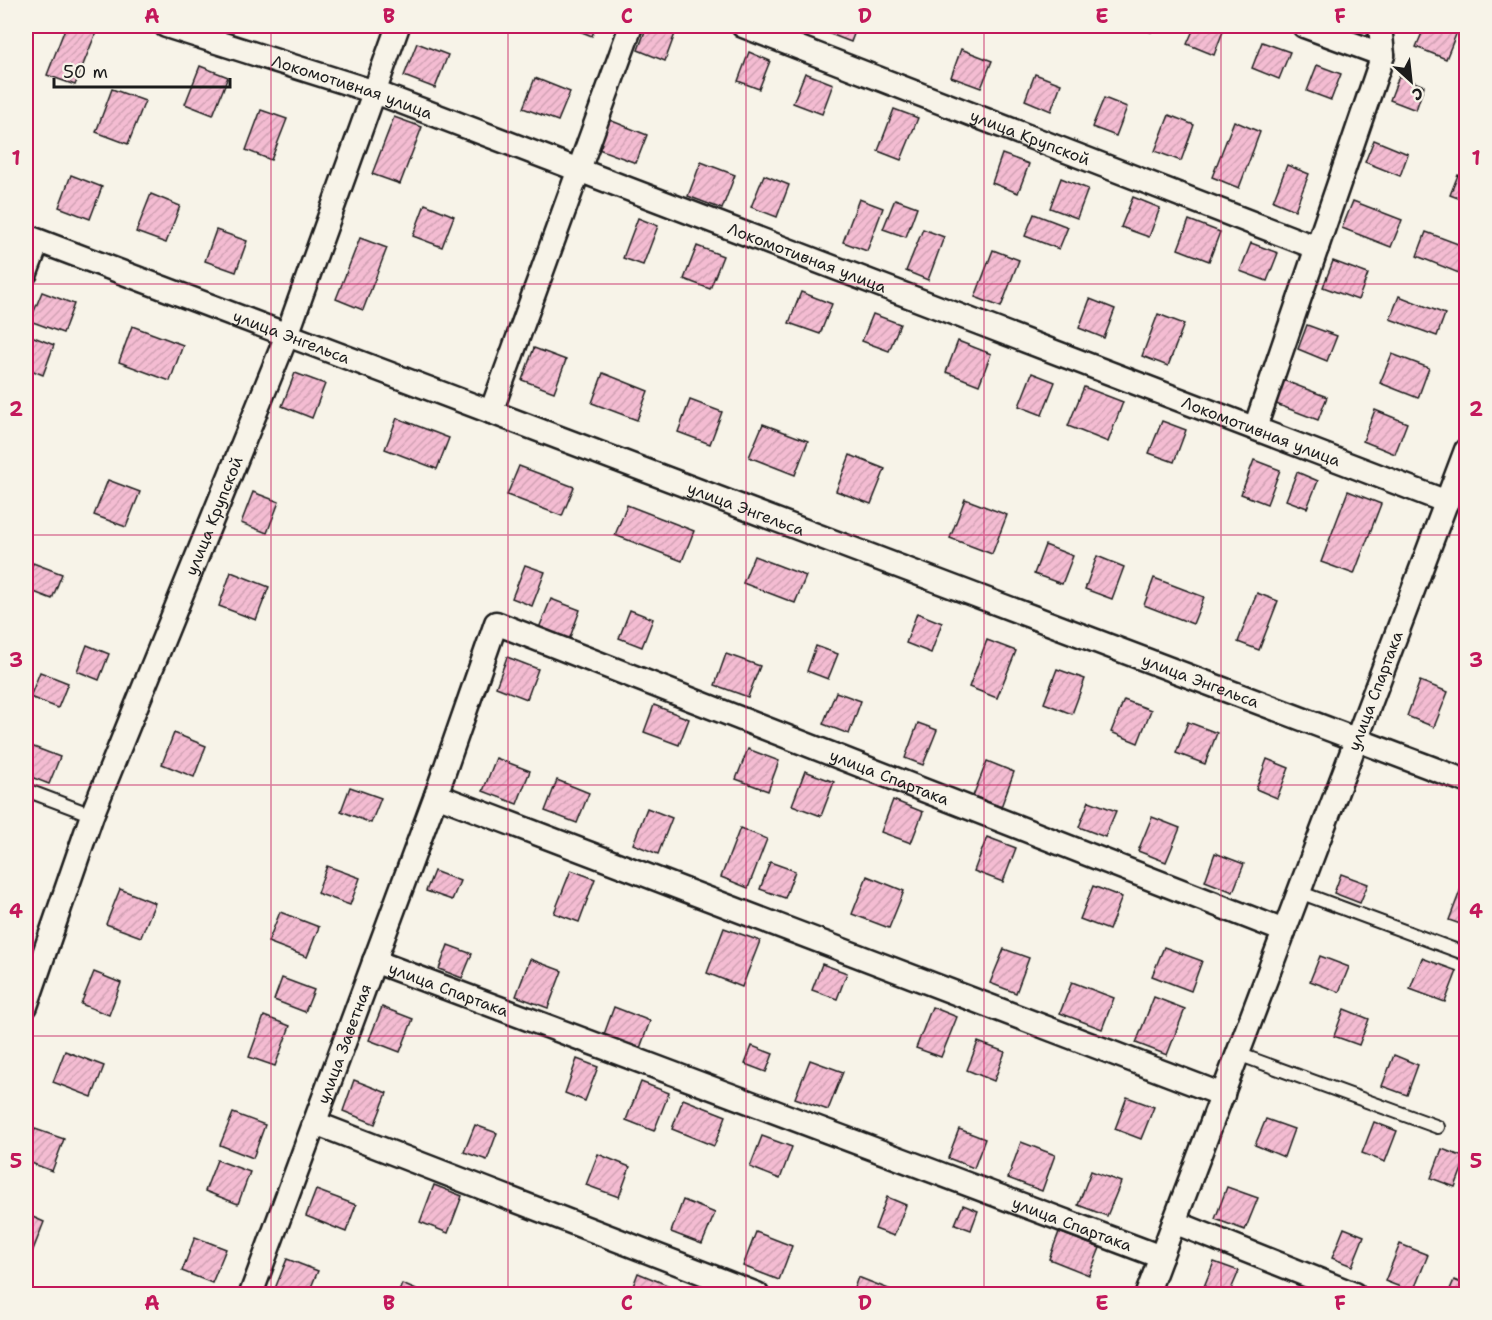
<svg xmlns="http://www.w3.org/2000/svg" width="1492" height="1320" font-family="'Shantell Sans',sans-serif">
  <defs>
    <pattern id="building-hatch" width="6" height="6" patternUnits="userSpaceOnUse" patternTransform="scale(1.5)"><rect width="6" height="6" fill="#f4bcd2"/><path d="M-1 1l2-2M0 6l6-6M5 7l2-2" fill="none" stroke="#d1a1b4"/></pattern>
  </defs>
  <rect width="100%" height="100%" fill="#f7f3e8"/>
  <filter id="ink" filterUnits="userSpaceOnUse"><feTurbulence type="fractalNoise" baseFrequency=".0167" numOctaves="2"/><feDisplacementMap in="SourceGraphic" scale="12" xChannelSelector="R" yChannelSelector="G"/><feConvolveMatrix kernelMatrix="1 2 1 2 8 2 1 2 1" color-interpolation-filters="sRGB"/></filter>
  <g filter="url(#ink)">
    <!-- building -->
    <g fill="url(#building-hatch)" stroke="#1c1c1c" stroke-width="1.5">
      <polygon points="66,26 86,26 97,30 75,85 47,75"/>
      <polygon points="569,26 596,26 592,36 569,27"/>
      <polygon points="647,26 662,26 676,31 665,61 638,50"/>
      <polygon points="822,26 857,26 851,42 820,30"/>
      <polygon points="1135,26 1153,26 1151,32"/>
      <polygon points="1195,26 1225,26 1214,55 1187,44"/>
      <polygon points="1425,26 1455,26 1459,27 1446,59 1416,47"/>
      <polygon points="1262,42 1290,52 1279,79 1252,68"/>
      <polygon points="417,43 448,55 435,88 404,76"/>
      <polygon points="961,49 992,61 981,88 951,77"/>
      <polygon points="749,52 770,61 759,89 738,81"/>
      <polygon points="1317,65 1341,74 1331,100 1307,91"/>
      <polygon points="200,66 228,77 213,115 185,104"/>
      <polygon points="805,73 833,84 822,114 793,103"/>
      <polygon points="1035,74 1061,84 1051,111 1025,100"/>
      <polygon points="1399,76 1424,86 1416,110 1390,100"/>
      <polygon points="535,78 570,92 558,121 523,108"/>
      <polygon points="112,89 145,101 128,144 96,132"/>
      <polygon points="1104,98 1127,107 1116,136 1092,127"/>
      <polygon points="894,109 918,118 901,160 878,151"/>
      <polygon points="261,110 287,119 271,160 246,150"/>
      <polygon points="1169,115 1194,125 1181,161 1155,151"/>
      <polygon points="394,117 422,127 400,184 372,174"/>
      <polygon points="607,119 647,135 636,163 596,148"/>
      <polygon points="1234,121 1260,132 1239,188 1212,177"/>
      <polygon points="1374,140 1408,154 1400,176 1365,162"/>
      <polygon points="1002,154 1029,164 1018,193 992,183"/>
      <polygon points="701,162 735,175 722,209 688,196"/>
      <polygon points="1287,165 1309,174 1295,210 1273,201"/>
      <polygon points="71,175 102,187 90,219 59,207"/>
      <polygon points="764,175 789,185 777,217 751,207"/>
      <polygon points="1458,175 1466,179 1466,201 1450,195"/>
      <polygon points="1061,178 1088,189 1077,218 1050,208"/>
      <polygon points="151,194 180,206 166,243 136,232"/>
      <polygon points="1133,197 1160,208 1149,237 1121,227"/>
      <polygon points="859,199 883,208 867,251 843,242"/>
      <polygon points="895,199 917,207 906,237 883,229"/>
      <polygon points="1353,201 1402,220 1391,247 1342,228"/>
      <polygon points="425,204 454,216 442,247 413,236"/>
      <polygon points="1034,214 1068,227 1059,249 1025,236"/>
      <polygon points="638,218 658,226 643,265 623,258"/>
      <polygon points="1189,220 1220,232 1209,261 1178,249"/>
      <polygon points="923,229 944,237 928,280 906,271"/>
      <polygon points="216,230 247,241 236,272 205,261"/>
      <polygon points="1426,232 1466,247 1466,276 1417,256"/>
      <polygon points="360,238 387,248 363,310 336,299"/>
      <polygon points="1251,243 1278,253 1267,281 1240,271"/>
      <polygon points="697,246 723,256 710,289 684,279"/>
      <polygon points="993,250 1019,260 1001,307 975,297"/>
      <polygon points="1333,261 1368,274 1358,300 1323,287"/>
      <polygon points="42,292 74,304 63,333 30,321"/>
      <polygon points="801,292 832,304 820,334 789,323"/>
      <polygon points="1399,296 1445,314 1437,336 1390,319"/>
      <polygon points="1090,299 1115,309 1104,338 1079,328"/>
      <polygon points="873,314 900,324 889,351 862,341"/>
      <polygon points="1158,314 1184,324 1168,366 1142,356"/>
      <polygon points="1307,325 1337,336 1327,361 1298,349"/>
      <polygon points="132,326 183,345 170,381 119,362"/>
      <polygon points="26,334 54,345 43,375 26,368"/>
      <polygon points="958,341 991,354 979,385 946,372"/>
      <polygon points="534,348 566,360 554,392 522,380"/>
      <polygon points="1392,354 1429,368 1418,398 1380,383"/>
      <polygon points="295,373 325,384 312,418 282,406"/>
      <polygon points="603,373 648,391 637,420 592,403"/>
      <polygon points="1032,373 1055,382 1042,415 1019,406"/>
      <polygon points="1280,379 1327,397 1318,420 1271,402"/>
      <polygon points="1084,387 1123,402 1108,442 1068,426"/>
      <polygon points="690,400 722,412 710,444 678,432"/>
      <polygon points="1375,410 1407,423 1395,454 1363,441"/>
      <polygon points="397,418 449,438 437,469 385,449"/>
      <polygon points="1162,421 1186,430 1174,462 1149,453"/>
      <polygon points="763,424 808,441 795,475 749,457"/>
      <polygon points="850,455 885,469 871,504 836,491"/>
      <polygon points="1254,460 1280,470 1267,504 1241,494"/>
      <polygon points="519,466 574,487 562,516 507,495"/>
      <polygon points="1297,472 1318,481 1307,508 1286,500"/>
      <polygon points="108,480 140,492 126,527 94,515"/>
      <polygon points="1348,491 1381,504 1354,574 1321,562"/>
      <polygon points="253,492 279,502 267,533 241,523"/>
      <polygon points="965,499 1007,515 992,554 950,538"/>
      <polygon points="627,505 694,531 682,561 615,535"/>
      <polygon points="1045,545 1073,556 1062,584 1034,574"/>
      <polygon points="1465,554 1466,554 1466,575 1458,572"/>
      <polygon points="754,556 806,576 795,603 743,583"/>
      <polygon points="1097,556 1124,567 1112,599 1085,589"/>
      <polygon points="33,563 62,574 52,599 26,589 26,583"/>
      <polygon points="525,565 545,572 532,606 512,598"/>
      <polygon points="231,572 269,587 256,620 219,606"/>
      <polygon points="1154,578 1204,597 1193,624 1144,605"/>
      <polygon points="1257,593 1278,601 1259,650 1238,642"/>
      <polygon points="551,599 580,610 569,640 539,628"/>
      <polygon points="630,610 653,619 642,647 619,638"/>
      <polygon points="917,613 942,623 931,653 906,643"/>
      <polygon points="987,640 1016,651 997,698 969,687"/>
      <polygon points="87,645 109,654 99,680 77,671"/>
      <polygon points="816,646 838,654 828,679 807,671"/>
      <polygon points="726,654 760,666 748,697 715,685"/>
      <polygon points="507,657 538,669 527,699 496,687"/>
      <polygon points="1057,669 1085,679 1072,714 1044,703"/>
      <polygon points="40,672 68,683 58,708 30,697"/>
      <polygon points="1420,681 1448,692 1434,727 1407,716"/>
      <polygon points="836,692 861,701 849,734 823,724"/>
      <polygon points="1124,700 1151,710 1138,743 1111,732"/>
      <polygon points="654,705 689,719 679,745 644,732"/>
      <polygon points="1188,722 1217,733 1205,764 1176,753"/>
      <polygon points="918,723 937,730 923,765 905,758"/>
      <polygon points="174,733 206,746 194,777 162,764"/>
      <polygon points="26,744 60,757 49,784 26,775"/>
      <polygon points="748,749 779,761 768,791 736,779"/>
      <polygon points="496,758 530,771 517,804 483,791"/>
      <polygon points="1267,759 1289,768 1277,798 1256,789"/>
      <polygon points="987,761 1014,772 1001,807 973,796"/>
      <polygon points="805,771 834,782 821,816 792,805"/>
      <polygon points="557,780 589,793 577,823 545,811"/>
      <polygon points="350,787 381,798 371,823 341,811"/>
      <polygon points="893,800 923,812 911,843 881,832"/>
      <polygon points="1089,801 1116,811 1105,837 1079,827"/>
      <polygon points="647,808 672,818 658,854 633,844"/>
      <polygon points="1152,817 1180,828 1166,862 1138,851"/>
      <polygon points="740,828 767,839 748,888 721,877"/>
      <polygon points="987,837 1016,848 1003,882 974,871"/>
      <polygon points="1215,853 1244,864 1233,892 1205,881"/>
      <polygon points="770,862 795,871 785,898 760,889"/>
      <polygon points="327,866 360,878 350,905 317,893"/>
      <polygon points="571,870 595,879 579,922 554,913"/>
      <polygon points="434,871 460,881 452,900 426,891"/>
      <polygon points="1341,874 1368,884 1360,903 1334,893"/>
      <polygon points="867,876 904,891 889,928 852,914"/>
      <polygon points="1093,886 1122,897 1109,930 1080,919"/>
      <polygon points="1462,886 1466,888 1466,926 1449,920"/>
      <polygon points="120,889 155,903 141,937 106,924"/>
      <polygon points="280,912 319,927 307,957 268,942"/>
      <polygon points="724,928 760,941 742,987 707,973"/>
      <polygon points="448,945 472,954 462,978 439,969"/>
      <polygon points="1164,947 1202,961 1191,991 1152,976"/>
      <polygon points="1004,949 1029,958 1016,993 990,983"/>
      <polygon points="1320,956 1349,967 1339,992 1310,981"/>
      <polygon points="1422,958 1457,971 1445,1002 1410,989"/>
      <polygon points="530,959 562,971 548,1008 516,996"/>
      <polygon points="822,964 847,973 837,999 812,990"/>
      <polygon points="94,972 121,983 109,1015 81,1004"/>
      <polygon points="282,978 314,990 305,1012 274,1000"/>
      <polygon points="1072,982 1114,998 1102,1029 1060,1013"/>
      <polygon points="1154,997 1185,1009 1167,1055 1136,1043"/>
      <polygon points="382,1007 413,1019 400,1052 369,1040"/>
      <polygon points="614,1007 650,1021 639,1051 603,1037"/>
      <polygon points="932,1007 957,1017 941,1057 916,1048"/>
      <polygon points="1344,1009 1369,1019 1359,1045 1334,1036"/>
      <polygon points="264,1016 290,1026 275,1066 249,1057"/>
      <polygon points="978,1042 1005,1052 994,1081 967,1070"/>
      <polygon points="752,1046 773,1054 766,1072 745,1064"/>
      <polygon points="65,1051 104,1066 92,1097 53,1082"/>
      <polygon points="1394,1055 1418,1065 1407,1095 1382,1086"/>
      <polygon points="577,1059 598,1067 585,1101 565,1093"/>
      <polygon points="810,1060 843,1072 828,1110 795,1098"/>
      <polygon points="354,1080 387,1093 375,1124 343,1111"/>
      <polygon points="641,1082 669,1093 654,1131 626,1120"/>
      <polygon points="1127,1097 1154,1107 1141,1139 1115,1129"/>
      <polygon points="683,1099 726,1116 714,1146 672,1129"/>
      <polygon points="233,1113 265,1125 253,1158 220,1145"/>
      <polygon points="1266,1119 1294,1129 1284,1157 1255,1145"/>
      <polygon points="1374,1122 1397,1131 1385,1162 1362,1153"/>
      <polygon points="475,1125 497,1133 487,1160 464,1152"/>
      <polygon points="35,1129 64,1139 52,1171 26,1161 26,1154"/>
      <polygon points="959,1129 985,1139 974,1168 948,1158"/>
      <polygon points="762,1136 792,1147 780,1179 750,1167"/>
      <polygon points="1021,1142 1055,1155 1042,1191 1008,1178"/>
      <polygon points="1442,1149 1466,1158 1455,1187 1431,1178"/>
      <polygon points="598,1154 630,1167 619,1197 586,1185"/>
      <polygon points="217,1160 250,1172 238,1204 205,1191"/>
      <polygon points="1091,1171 1121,1182 1107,1216 1078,1205"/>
      <polygon points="434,1185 462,1196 448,1233 420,1222"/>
      <polygon points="1227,1187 1258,1198 1245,1230 1215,1219"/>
      <polygon points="316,1190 356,1205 346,1232 306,1216"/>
      <polygon points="887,1197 906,1205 894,1236 875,1229"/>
      <polygon points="683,1200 715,1213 702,1244 671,1232"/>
      <polygon points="963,1205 978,1211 971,1230 955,1224"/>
      <polygon points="26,1214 44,1222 31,1255 26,1253"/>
      <polygon points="1344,1228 1364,1236 1352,1266 1332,1258"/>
      <polygon points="756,1232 792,1246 779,1280 743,1266"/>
      <polygon points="1059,1232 1100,1248 1089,1275 1049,1259"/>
      <polygon points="195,1237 226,1249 212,1283 182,1271"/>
      <polygon points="1400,1244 1428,1255 1413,1292 1385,1281"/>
      <polygon points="287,1259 318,1271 308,1294 282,1294 274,1291"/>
      <polygon points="1214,1262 1239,1271 1229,1294 1201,1294"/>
      <polygon points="638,1273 677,1289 675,1294 630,1294"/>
      <polygon points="858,1277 891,1290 889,1294 852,1294"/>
      <polygon points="1454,1280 1466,1285 1466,1294 1448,1294"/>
      <polygon points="402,1284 426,1294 398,1294"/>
      <polygon points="1274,1289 1287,1294 1273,1294"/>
    </g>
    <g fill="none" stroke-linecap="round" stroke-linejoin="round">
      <!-- service casing -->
      <g stroke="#1c1c1c" stroke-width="16">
        <g id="service">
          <polyline points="26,790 92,815"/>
          <polyline points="1299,892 1466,954"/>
          <polyline points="1238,1054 1438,1127"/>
        </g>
      </g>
      <!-- minor casing -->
      <g stroke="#1c1c1c" stroke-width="27">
        <g id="minor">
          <path id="s1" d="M166 26 375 92 1447 502"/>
          <path id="s2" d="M743 26 1317 248"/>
          <polyline points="1304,26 1383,55"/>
          <path id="s3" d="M26 236 1466 781"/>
          <polyline points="26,273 38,241"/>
          <polyline points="491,412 631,26"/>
          <polyline points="1255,428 1383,55 1380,26"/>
          <polyline points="436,795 1223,1095"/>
          <path id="s4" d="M374 961 1161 1257"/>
          <path id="s5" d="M26 1006 92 815 287 335 398 26"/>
          <polyline points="315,1123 757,1294"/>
          <polyline points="1174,1222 1354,1294"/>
          <path id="s6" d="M251 1294 436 795 496 623 1284 931"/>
          <path id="s7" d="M1147 1294 1466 450"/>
        </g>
      </g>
      <!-- service -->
      <use href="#service" stroke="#f7f3e8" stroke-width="12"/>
      <!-- minor -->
      <use href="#minor" stroke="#f7f3e8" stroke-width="22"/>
    </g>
  </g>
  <!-- grid -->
  <path fill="none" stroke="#c2185b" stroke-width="1.5" stroke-opacity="0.55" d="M271 26V1294M508 26V1294M746 26V1294M984 26V1294M1221 26V1294M26 284H1466M26 535H1466M26 785H1466M26 1036H1466"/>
  <g text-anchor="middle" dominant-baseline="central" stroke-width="4.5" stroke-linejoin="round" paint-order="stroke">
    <!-- street labels -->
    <g font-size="16" fill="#1c1c1c" stroke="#f7f3e8">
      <text stroke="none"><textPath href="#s1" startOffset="196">Локомотивная улица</textPath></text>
      <text stroke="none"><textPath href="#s2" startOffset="308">улица Крупской</textPath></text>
      <text stroke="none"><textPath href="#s1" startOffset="682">Локомотивная улица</textPath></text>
      <text stroke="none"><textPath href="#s3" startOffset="284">улица Энгельса</textPath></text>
      <text stroke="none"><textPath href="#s1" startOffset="1168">Локомотивная улица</textPath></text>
      <text stroke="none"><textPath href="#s3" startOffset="770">улица Энгельса</textPath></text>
      <text stroke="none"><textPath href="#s5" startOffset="525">улица Крупской</textPath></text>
      <text stroke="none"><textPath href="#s3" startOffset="1256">улица Энгельса</textPath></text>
      <text stroke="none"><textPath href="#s7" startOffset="645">улица Спартака</textPath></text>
      <text stroke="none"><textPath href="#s6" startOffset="1137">улица Спартака</textPath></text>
      <text stroke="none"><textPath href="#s4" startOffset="80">улица Спартака</textPath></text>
      <text stroke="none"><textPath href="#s6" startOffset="267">улица Заветная</textPath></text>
      <text stroke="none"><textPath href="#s4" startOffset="746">улица Спартака</textPath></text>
    </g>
  </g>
  <!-- margin -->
  <rect width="1492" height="1320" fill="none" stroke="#f7f3e8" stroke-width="66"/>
  <!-- north arrow -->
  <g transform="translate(1411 81) rotate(153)" stroke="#f7f3e8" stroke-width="4.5" paint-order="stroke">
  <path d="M0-4.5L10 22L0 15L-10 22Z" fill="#1c1c1c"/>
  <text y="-9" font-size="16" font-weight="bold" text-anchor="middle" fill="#1c1c1c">С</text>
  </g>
  <!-- scale -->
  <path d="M54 78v9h176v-9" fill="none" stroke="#1c1c1c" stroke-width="3"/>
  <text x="63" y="78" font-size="18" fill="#1c1c1c" stroke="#f7f3e8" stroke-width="4.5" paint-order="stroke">50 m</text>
  <rect x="33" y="33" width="1426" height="1254" fill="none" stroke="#c2185b" stroke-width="2"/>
  <g font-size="20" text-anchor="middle" font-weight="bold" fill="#c2185b">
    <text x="152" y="23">A</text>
    <text x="389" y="23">B</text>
    <text x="627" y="23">C</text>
    <text x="865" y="23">D</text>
    <text x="1102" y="23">E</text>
    <text x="1340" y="23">F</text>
    <text x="16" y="165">1</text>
    <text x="1476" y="165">1</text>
    <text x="16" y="416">2</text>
    <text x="1476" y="416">2</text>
    <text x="16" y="667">3</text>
    <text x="1476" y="667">3</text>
    <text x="16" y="918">4</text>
    <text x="1476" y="918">4</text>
    <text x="16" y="1168">5</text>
    <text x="1476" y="1168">5</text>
    <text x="152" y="1310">A</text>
    <text x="389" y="1310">B</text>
    <text x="627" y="1310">C</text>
    <text x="865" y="1310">D</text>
    <text x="1102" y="1310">E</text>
    <text x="1340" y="1310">F</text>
  </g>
</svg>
